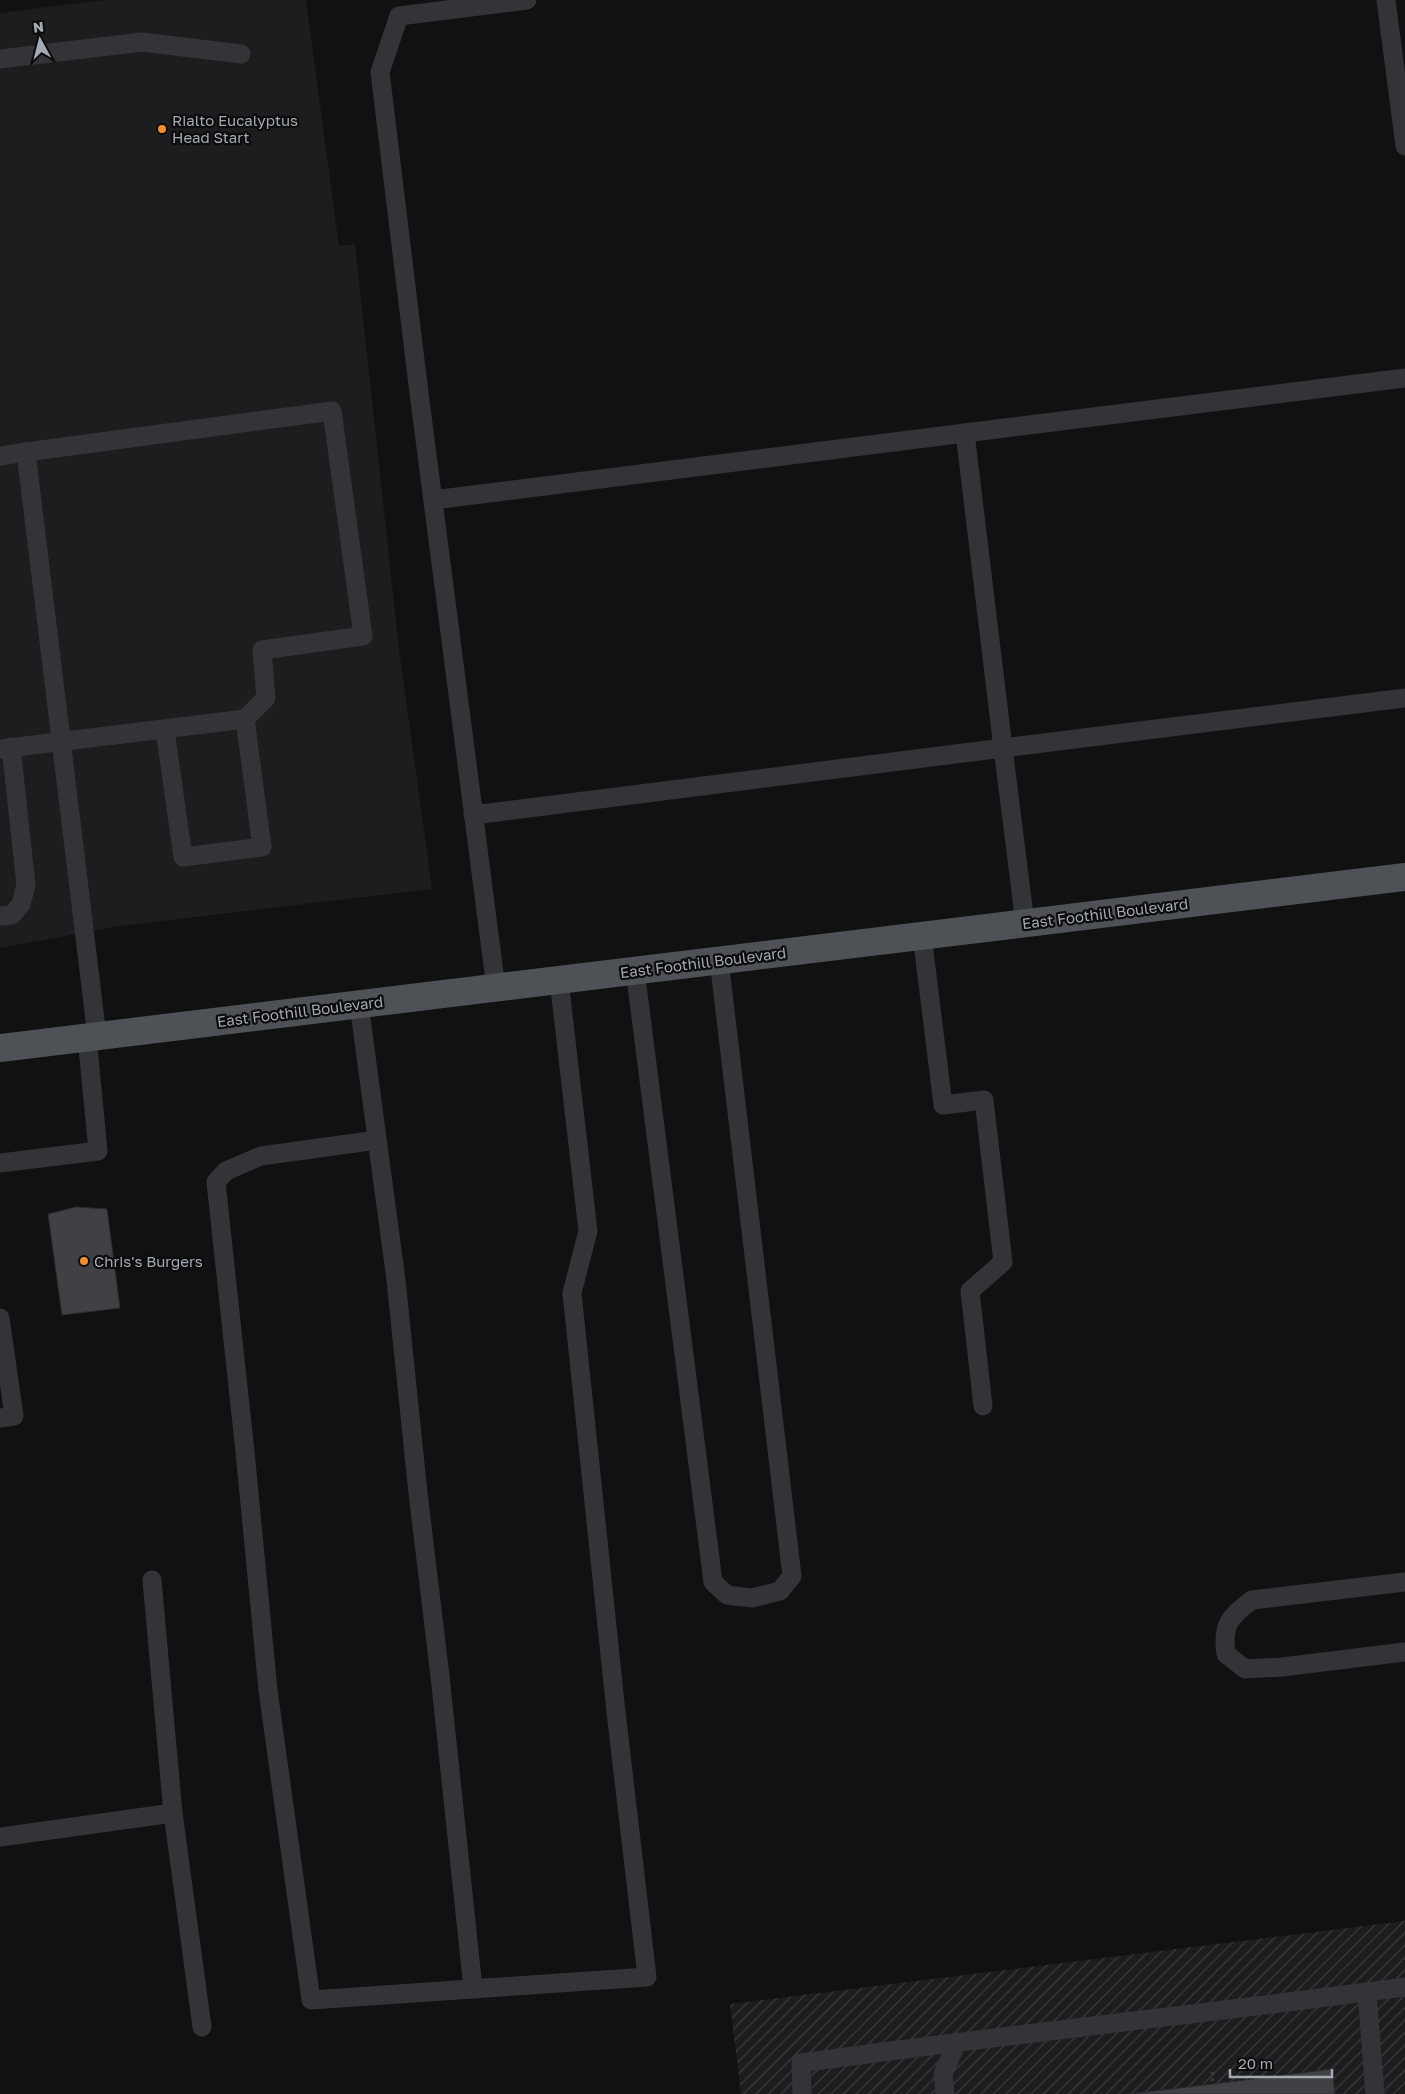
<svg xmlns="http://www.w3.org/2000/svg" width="1405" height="2094" font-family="'Golos Text',sans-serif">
  <defs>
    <pattern id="industrial-furrows" width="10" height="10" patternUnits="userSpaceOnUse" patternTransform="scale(1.25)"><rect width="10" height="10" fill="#1d1d1f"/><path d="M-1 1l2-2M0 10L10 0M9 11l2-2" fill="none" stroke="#3b3b3d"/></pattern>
  </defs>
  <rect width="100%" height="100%" fill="#111112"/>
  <!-- built -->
  <polygon fill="#1d1d1f" points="103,0 306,0 339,246 355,244 399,649 432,889 120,926 0,948 0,13"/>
  <!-- industrial -->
  <polygon fill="url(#industrial-furrows)" points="1405,1921 1405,2094 741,2094 730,2004"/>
  <!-- building -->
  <g fill="#404145" stroke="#2b2b2e">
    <polygon points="76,1207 107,1209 120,1308 62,1315 48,1214"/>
    <polygon points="1332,2069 1335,2094 1129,2094 1213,2084"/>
  </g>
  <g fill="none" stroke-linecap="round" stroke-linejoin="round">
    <!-- path -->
    <polyline stroke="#383b3e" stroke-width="3" stroke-dasharray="2.5 4" stroke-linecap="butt" points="1212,2072 1213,2084"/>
    <!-- lane -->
    <g stroke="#323437" stroke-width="19">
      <polyline points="1386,0 1405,146"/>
      <polyline points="0,59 142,42 241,54"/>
      <polyline points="1405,378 965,433 1003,748 1405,698"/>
      <polyline points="26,452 332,411 363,636 262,650 266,698 245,719"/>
      <polyline points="0,456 26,452 97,1036"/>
      <polyline points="433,500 965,433"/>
      <polyline points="0,749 245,719 262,847 183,857 165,730"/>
      <polyline points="473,815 1003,748 1025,923"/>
      <polyline points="0,916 12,915 21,904 26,885 11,747"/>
      <polyline points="922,935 943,1105 984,1100 1003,1262 970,1291 983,1406"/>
      <polyline points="635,970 713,1582 727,1595 752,1598 780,1591 792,1576 719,960"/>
      <polyline points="496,988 419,393 380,72 399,16 527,0"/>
      <polyline points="359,1004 396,1280 418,1493 440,1676 473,1988"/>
      <polyline points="377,1140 261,1156 226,1171 216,1182 245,1452 268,1690 311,2000 647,1977 616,1712 572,1293 588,1231 559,980"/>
      <polyline points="0,1163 98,1151 87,1037"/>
      <polyline points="0,1318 14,1416 0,1418"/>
      <path d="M1405 1582 1252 1600C1229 1617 1222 1625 1226 1654L1245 1669 1282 1667 1405 1652"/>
      <polyline points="173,1813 202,2027"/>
      <polyline points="0,1837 173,1813 152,1580"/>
      <polyline points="1367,1992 1375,2094"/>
      <path d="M802 2094 801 2063C1002 2035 1204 2014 1405 1987"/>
      <polyline points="945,2094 943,2074 957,2042"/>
    </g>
    <!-- primary -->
    <polyline stroke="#4e5156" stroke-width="28" points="0,1048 1405,877"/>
  </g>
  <!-- markers -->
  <g fill="#f18d2a" stroke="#0c0c0d" stroke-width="2">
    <circle cx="162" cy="129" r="5"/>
    <circle cx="84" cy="1261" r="5"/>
  </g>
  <g text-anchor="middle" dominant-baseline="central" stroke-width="4.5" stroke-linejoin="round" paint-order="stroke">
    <!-- poi labels -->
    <g font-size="15" fill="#a2aab3" stroke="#0c0c0d" text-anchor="start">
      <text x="172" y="120">Rialto Eucalyptus<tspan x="172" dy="17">Head Start</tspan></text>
      <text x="94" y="1261">Chris's Burgers</text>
    </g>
    <!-- street labels -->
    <g font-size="15" fill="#a2aab3" stroke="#0c0c0d">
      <text transform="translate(1105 913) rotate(-7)">East Foothill Boulevard</text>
      <text transform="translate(703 962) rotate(-7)">East Foothill Boulevard</text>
      <text transform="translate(300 1011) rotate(-7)">East Foothill Boulevard</text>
    </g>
  </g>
  <!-- north arrow -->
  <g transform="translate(40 40) rotate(353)" stroke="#0c0c0d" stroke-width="4" paint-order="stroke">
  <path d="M0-4L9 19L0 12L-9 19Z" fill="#a2aab3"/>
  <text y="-8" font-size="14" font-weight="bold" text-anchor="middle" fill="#a2aab3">N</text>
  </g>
  <!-- scale -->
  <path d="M1230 2069v8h102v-8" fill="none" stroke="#a2aab3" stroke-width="2.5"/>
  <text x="1238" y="2069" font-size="15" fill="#a2aab3" stroke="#0c0c0d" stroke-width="4" paint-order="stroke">20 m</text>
</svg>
